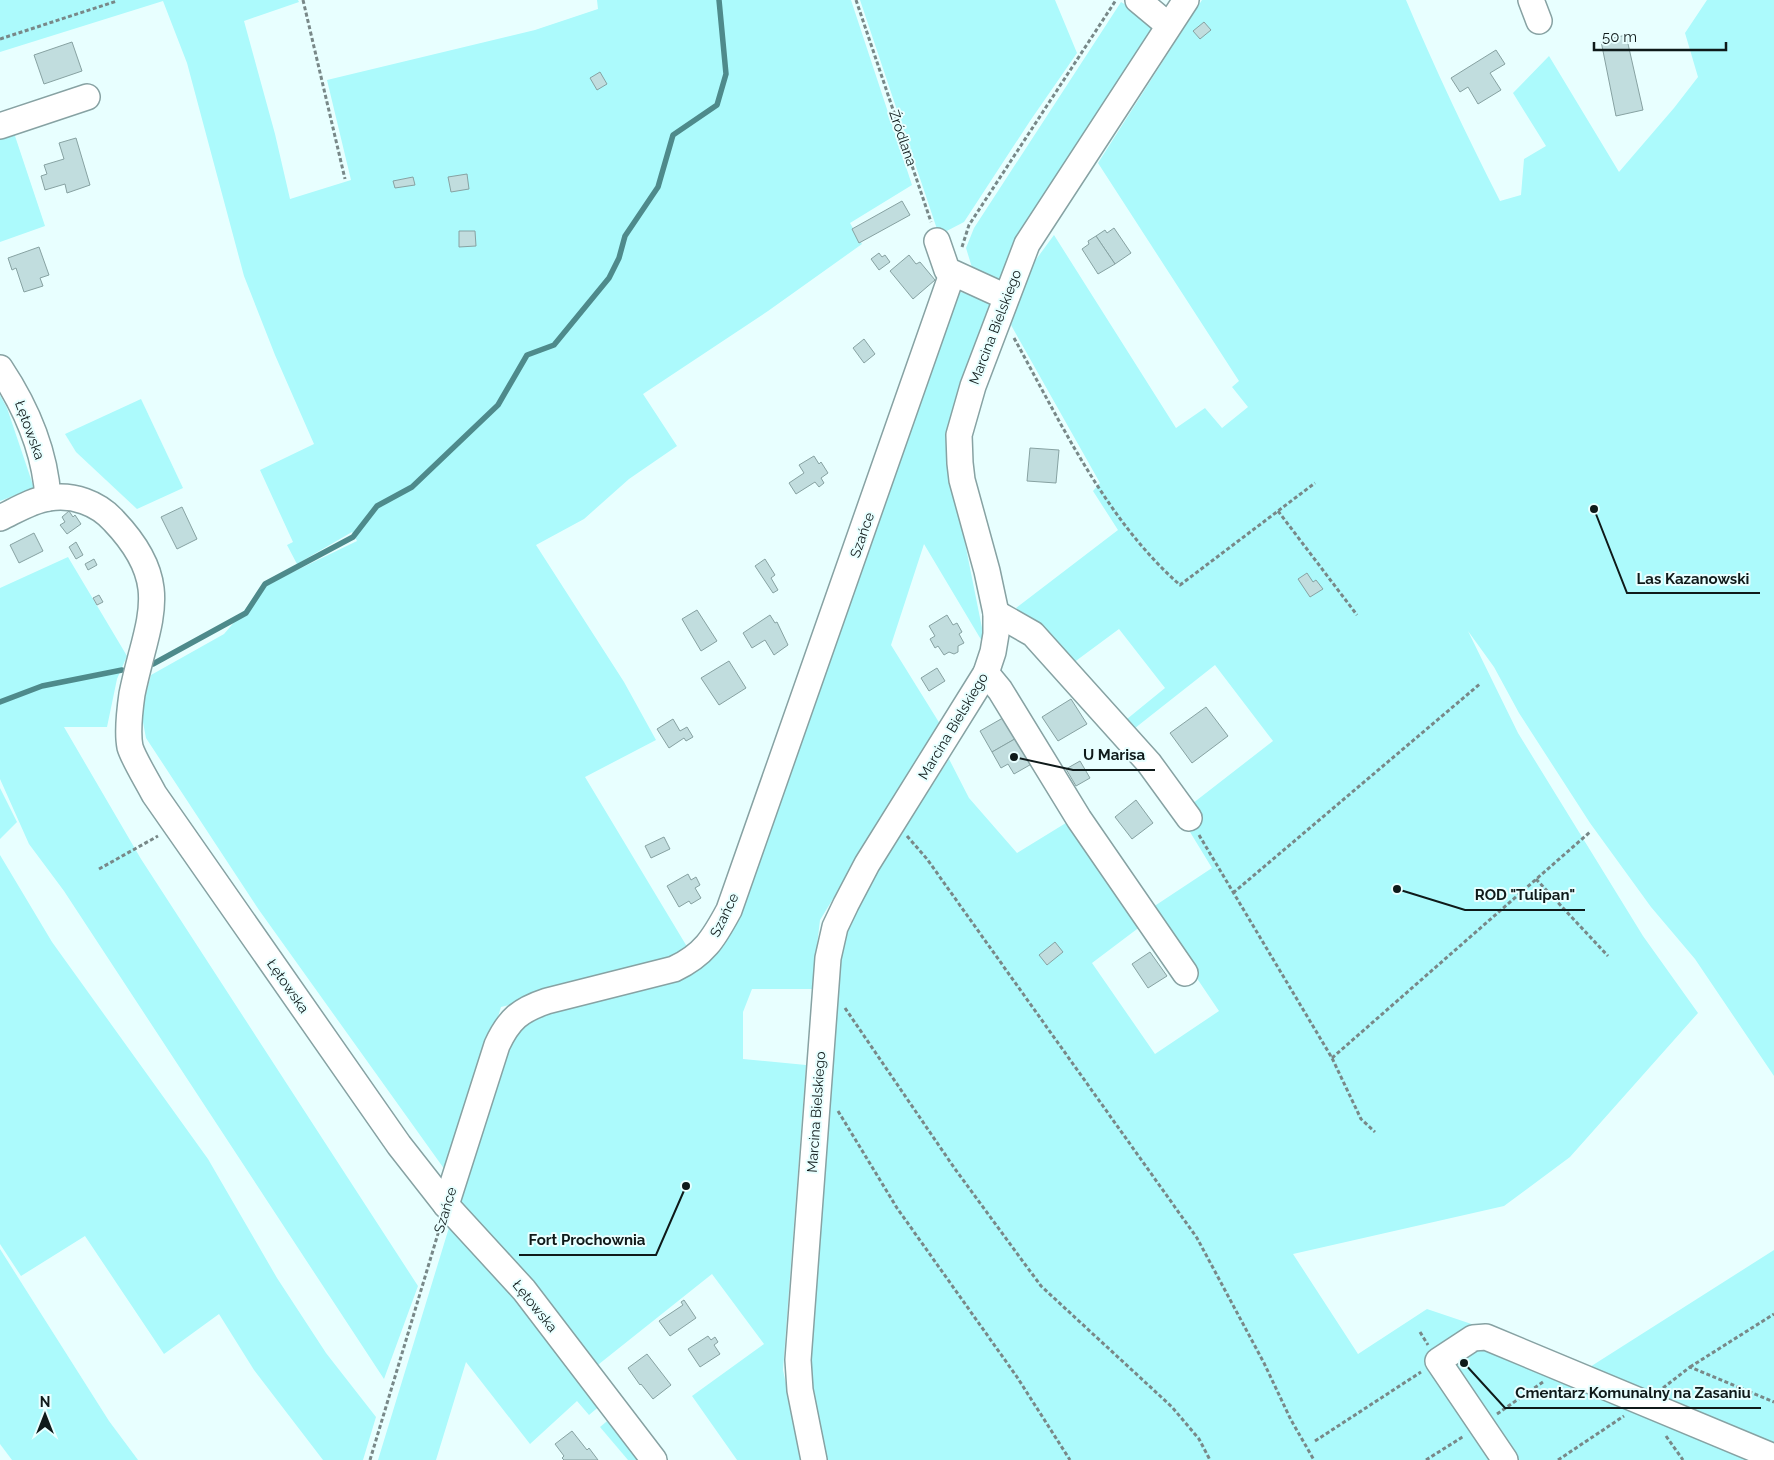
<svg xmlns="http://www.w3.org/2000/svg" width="1774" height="1460" font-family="Raleway,sans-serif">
  <rect width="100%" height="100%" fill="#e8ffff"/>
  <!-- green -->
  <g fill="#acfafc">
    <polygon points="0,0 298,0 299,2 244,21 275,134 290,199 351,180 327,80 535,30 598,9 597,0 851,0 912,185 850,223 862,244 768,311 643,394 677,446 629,479 584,519 536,545 624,682 656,740 585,777 692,955 688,958 501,1007 450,1177 259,910 146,738 141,712 151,675 224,634 266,585 357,541 352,532 297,564 287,545 293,542 260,470 314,444 275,355 244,276 187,63 163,1 0,52"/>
    <polygon points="860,0 1055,0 1077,53 1030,121 964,222 939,235"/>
    <path d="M1202 0H1406C1435 69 1466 134 1500 201L1521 195 1524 159 1546 146 1513 93 1549 56 1619 172 1674 108 1698 77 1685 33 1707 0H1774V1076L1695 959 1651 907 1590 823 1519 713 1494 667 1468 631 1518 733 1643 936 1698 1013 1570 1157 1504 1206 1293 1254 1358 1354 1427 1309 1510 1337 1582 1372 1774 1250V1460H822L809 1384 827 1037 850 913 949 759 969 798 1017 853 1074 818 1145 923 1092 963 1155 1054 1219 1011 1150 909 1212 868 1179 814 1273 741 1215 665 1130 732 1116 718 1127 719 1165 688 1119 629 1069 666 1016 608 1118 530 1093 491 1100 483 1011 325 1029 269 1054 235 1176 428 1205 408 1222 428 1248 407 1232 387 1239 381 1098 163Z"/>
    <polygon points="1121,2 1153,21 1156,28 1009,252 1000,283 974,274 966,248 974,228"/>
    <polygon points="13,130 45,226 0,242 0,135"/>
    <polygon points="954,290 993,302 952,478 986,648 924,544 891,645 940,724 820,920 812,989 752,989 743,1012 743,1059 806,1065 783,1370 802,1460 737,1460 692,1396 764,1344 712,1274 594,1368 454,1196 505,1044 522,1018 711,956"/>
    <polygon points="0,395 7,408 34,488 0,501"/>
    <polygon points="141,399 183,488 137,509 76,452 65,434"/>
    <polygon points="68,557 127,656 117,679 107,727 64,727 141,859 418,1286 384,1379 64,891 29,844 0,779 0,588"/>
    <polygon points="0,788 17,822 0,839"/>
    <polygon points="0,855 52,942 208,1159 277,1278 326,1353 376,1417 363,1460 323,1460 254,1370 219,1314 164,1354 85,1236 21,1276 0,1244"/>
    <polygon points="451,1221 494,1266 602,1404 589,1415 577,1401 530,1444 466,1362 436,1460 378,1460"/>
    <polygon points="0,1249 109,1421 138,1460 12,1460 0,1444"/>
    <polygon points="612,1417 645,1460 628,1460 600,1427"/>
  </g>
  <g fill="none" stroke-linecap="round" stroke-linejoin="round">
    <!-- stream -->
    <g stroke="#4e8a8b" stroke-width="5.5">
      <polyline points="153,664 246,613 265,584 353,537 377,506 412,487 498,405 527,355 554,345 609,278 619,258 625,236 658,187 673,135 717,105 726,74 719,0"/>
      <polyline points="0,702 42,686 122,670"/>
    </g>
  </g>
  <!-- building -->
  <g fill="#c1ddde" stroke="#87a2a2">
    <polygon points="1204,22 1211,30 1200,39 1193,31"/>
    <polygon points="1626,35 1643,110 1616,116 1601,41"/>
    <polygon points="72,42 82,71 44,84 34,55"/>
    <polygon points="1496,50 1505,64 1490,73 1501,90 1478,104 1468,87 1460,92 1451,78"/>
    <polygon points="600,72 607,84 597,90 590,78"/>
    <polygon points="76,138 90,185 67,193 65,184 45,190 41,176 47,174 44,165 64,159 59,143"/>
    <polygon points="467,174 469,189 451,192 448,177"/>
    <polygon points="413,177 415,185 395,188 393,181"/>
    <polygon points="902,201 910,215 859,243 852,229"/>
    <polygon points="1114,228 1131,253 1115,264 1096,236 1105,230 1107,233"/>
    <polygon points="459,231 475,231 476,246 459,247"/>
    <polygon points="1096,236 1115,264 1098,274 1082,249 1089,244 1088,241"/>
    <polygon points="39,247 49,275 40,278 43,286 24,292 16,268 12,270 8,258"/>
    <polygon points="879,253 882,257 885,255 890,262 879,270 871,259"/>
    <polygon points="909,255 916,264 920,262 935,280 913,299 890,271"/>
    <polygon points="864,339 875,354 864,363 853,348"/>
    <polygon points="1030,448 1059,450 1056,483 1027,481"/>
    <polygon points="814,456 819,464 821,462 828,473 821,478 824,483 819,487 815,482 796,494 789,483 804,473 799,465"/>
    <polygon points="182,507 197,539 177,549 161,517"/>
    <polygon points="69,511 73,517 75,515 81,524 67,534 60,525 65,522 62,517"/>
    <polygon points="34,533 43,551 19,563 10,545"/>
    <polygon points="76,542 83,555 76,559 69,547"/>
    <polygon points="94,559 97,565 88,570 85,564"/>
    <polygon points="765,559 775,575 771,578 778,590 773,593 755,566"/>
    <polygon points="1307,573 1313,582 1316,580 1323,589 1310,597 1298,579"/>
    <polygon points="99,595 103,602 97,605 93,598"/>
    <polygon points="697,610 717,641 701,651 682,619"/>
    <polygon points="770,615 775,623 777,622 788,645 774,655 765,640 752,648 743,633"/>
    <polygon points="947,615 953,625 957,623 962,632 959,634 964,643 958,646 958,652 954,654 949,652 944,655 938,646 935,648 930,639 935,636 929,626"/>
    <polygon points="729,661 746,688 719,705 701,678"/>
    <polygon points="937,668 945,681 929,691 921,678"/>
    <polygon points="1071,699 1087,724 1058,741 1042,717"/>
    <polygon points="1206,707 1228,736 1192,763 1170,733"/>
    <polygon points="1008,715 1020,736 992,752 980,731"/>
    <polygon points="673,719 680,731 687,727 693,737 686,741 684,738 669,748 657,729"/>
    <polygon points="1020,736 1035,762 1014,774 1008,764 1001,768 992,752"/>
    <polygon points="1080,761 1090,778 1076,786 1066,769"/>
    <polygon points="1136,800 1153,823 1132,839 1115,817"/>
    <polygon points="664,837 670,849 651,858 645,846"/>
    <polygon points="688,874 691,880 696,877 700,885 695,888 701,898 691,904 689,901 679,907 667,886"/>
    <polygon points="1055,942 1063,952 1047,965 1039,955"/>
    <polygon points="1150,952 1167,976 1148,988 1132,964"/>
    <polygon points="684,1300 696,1318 670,1336 659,1321 683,1305 681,1302"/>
    <polygon points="708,1336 711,1340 715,1337 718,1342 714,1345 720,1354 700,1367 688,1349"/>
    <polygon points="647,1354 671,1385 653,1399 641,1384 640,1385 628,1368"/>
    <polygon points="572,1431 587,1450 589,1448 598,1460 564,1460 562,1458 564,1456 555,1444"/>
  </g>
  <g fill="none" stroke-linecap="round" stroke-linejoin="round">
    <!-- minor casing -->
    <g stroke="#87a2a3" stroke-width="28">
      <g id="minor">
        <polyline points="1138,0 1168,25"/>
        <polyline points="1531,0 1539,21"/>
        <polyline points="0,126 87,97"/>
        <polyline points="937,241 947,270 1006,297"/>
        <path d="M0 368C26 407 45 450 48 498"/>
        <path d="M0 518C15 511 32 500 49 498 73 494 98 503 114 521 175 585 147 620 132 694 130 708 127 732 130 747 133 758 148 782 154 794L399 1145 446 1205 524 1290 654 1460"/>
        <polyline points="996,613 1033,634 1149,763 1189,818"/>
        <polyline points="986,673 1000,690 1079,819 1185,973"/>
        <path d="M446 1205 497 1045C509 1019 520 1010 547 1001L674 969C704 955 714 938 729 910L952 274"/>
        <polyline points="814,1460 800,1390 798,1360 828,958 835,927 846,904 867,864 986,673 993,652 996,634 996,613 987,571 962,480 960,463 959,435 973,386 1027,244 1186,0"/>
        <polyline points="1505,1460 1438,1361 1473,1338 1486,1337 1774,1457"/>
      </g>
    </g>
    <!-- path -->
    <g stroke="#788888" stroke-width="3" stroke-dasharray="4 2.5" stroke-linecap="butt">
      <polyline points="303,0 345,179"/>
      <polyline points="856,0 931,222"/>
      <polyline points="0,39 117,1"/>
      <polyline points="962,247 969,225 1116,0"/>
      <path d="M1014 338C1061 423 1106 520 1180 585L1315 483"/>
      <polyline points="1278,511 1357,615"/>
      <polyline points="1199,835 1332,1058 1361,1119 1375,1132"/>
      <polyline points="907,836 927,859 1197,1238 1264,1363 1291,1420 1314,1460"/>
      <polyline points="99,869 158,836"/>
      <polyline points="1536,879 1608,956"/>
      <polyline points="1233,893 1481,683"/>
      <polyline points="845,1008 955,1169 1041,1286 1172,1407 1199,1439 1210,1460"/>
      <polyline points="1332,1058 1590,832"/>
      <polyline points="838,1111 897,1208 1017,1377 1070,1460"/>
      <polyline points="1420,1332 1428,1345"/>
      <polyline points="1690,1367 1774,1314"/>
      <polyline points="1663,1388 1690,1367 1774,1402"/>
      <polyline points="1497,1414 1543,1382"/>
      <polyline points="1666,1436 1683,1460"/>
      <polyline points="1315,1441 1421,1372"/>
      <polyline points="370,1460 440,1227"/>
      <polyline points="1426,1460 1464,1436"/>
      <polyline points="1558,1460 1624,1416"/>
    </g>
    <!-- minor -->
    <use href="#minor" stroke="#fff" stroke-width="25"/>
  </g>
  <g text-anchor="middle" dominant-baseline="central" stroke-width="4" stroke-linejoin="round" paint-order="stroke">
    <!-- street labels -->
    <g font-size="14" fill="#0f1a1a" stroke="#e8ffff">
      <text transform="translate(903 138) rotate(71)">Źródlana</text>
      <text transform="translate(995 327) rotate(-69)">Marcina Bielskiego</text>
      <text transform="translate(30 430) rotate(70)">Łętowska</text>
      <text transform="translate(862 535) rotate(-71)">Szańce</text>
      <text transform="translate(953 726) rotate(-59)">Marcina Bielskiego</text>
      <text transform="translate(724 915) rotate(-64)">Szańce</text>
      <text transform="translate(288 986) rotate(55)">Łętowska</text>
      <text transform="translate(816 1112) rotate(-86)">Marcina Bielskiego</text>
      <text transform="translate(445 1210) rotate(-73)">Szańce</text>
      <text transform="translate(535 1306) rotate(51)">Łętowska</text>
    </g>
  </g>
  <!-- callouts -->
  <path fill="none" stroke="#0f1a1a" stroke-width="2" d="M1594 509L1627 593H1760M1014 757L1073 770H1155M1397 889L1465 910H1585M686 1186L656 1255H519M1464 1363L1505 1408H1761"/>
  <g fill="#0f1a1a" stroke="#e8ffff" stroke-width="2">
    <circle cx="1594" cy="509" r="5"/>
    <circle cx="1014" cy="757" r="5"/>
    <circle cx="1397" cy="889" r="5"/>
    <circle cx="686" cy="1186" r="5"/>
    <circle cx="1464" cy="1363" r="5"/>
  </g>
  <g font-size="15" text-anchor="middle" font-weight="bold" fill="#0f1a1a" stroke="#e8ffff" stroke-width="4" stroke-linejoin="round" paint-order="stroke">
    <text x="1693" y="584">Las Kazanowski</text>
    <text x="1114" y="760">U Marisa</text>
    <text x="1525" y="900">ROD "Tulipan"</text>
    <text x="587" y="1245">Fort Prochownia</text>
    <text x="1633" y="1398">Cmentarz Komunalny na Zasaniu</text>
  </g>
  <!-- north arrow -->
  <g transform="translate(45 1415)" stroke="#e8ffff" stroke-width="4" paint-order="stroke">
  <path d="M0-4L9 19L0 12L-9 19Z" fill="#0f1a1a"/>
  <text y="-8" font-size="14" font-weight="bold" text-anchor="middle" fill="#0f1a1a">N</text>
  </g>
  <!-- scale -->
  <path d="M1594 42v8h132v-8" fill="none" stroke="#0f1a1a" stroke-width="2.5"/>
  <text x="1602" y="42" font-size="15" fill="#0f1a1a" stroke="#e8ffff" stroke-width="4" paint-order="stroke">50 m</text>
</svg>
